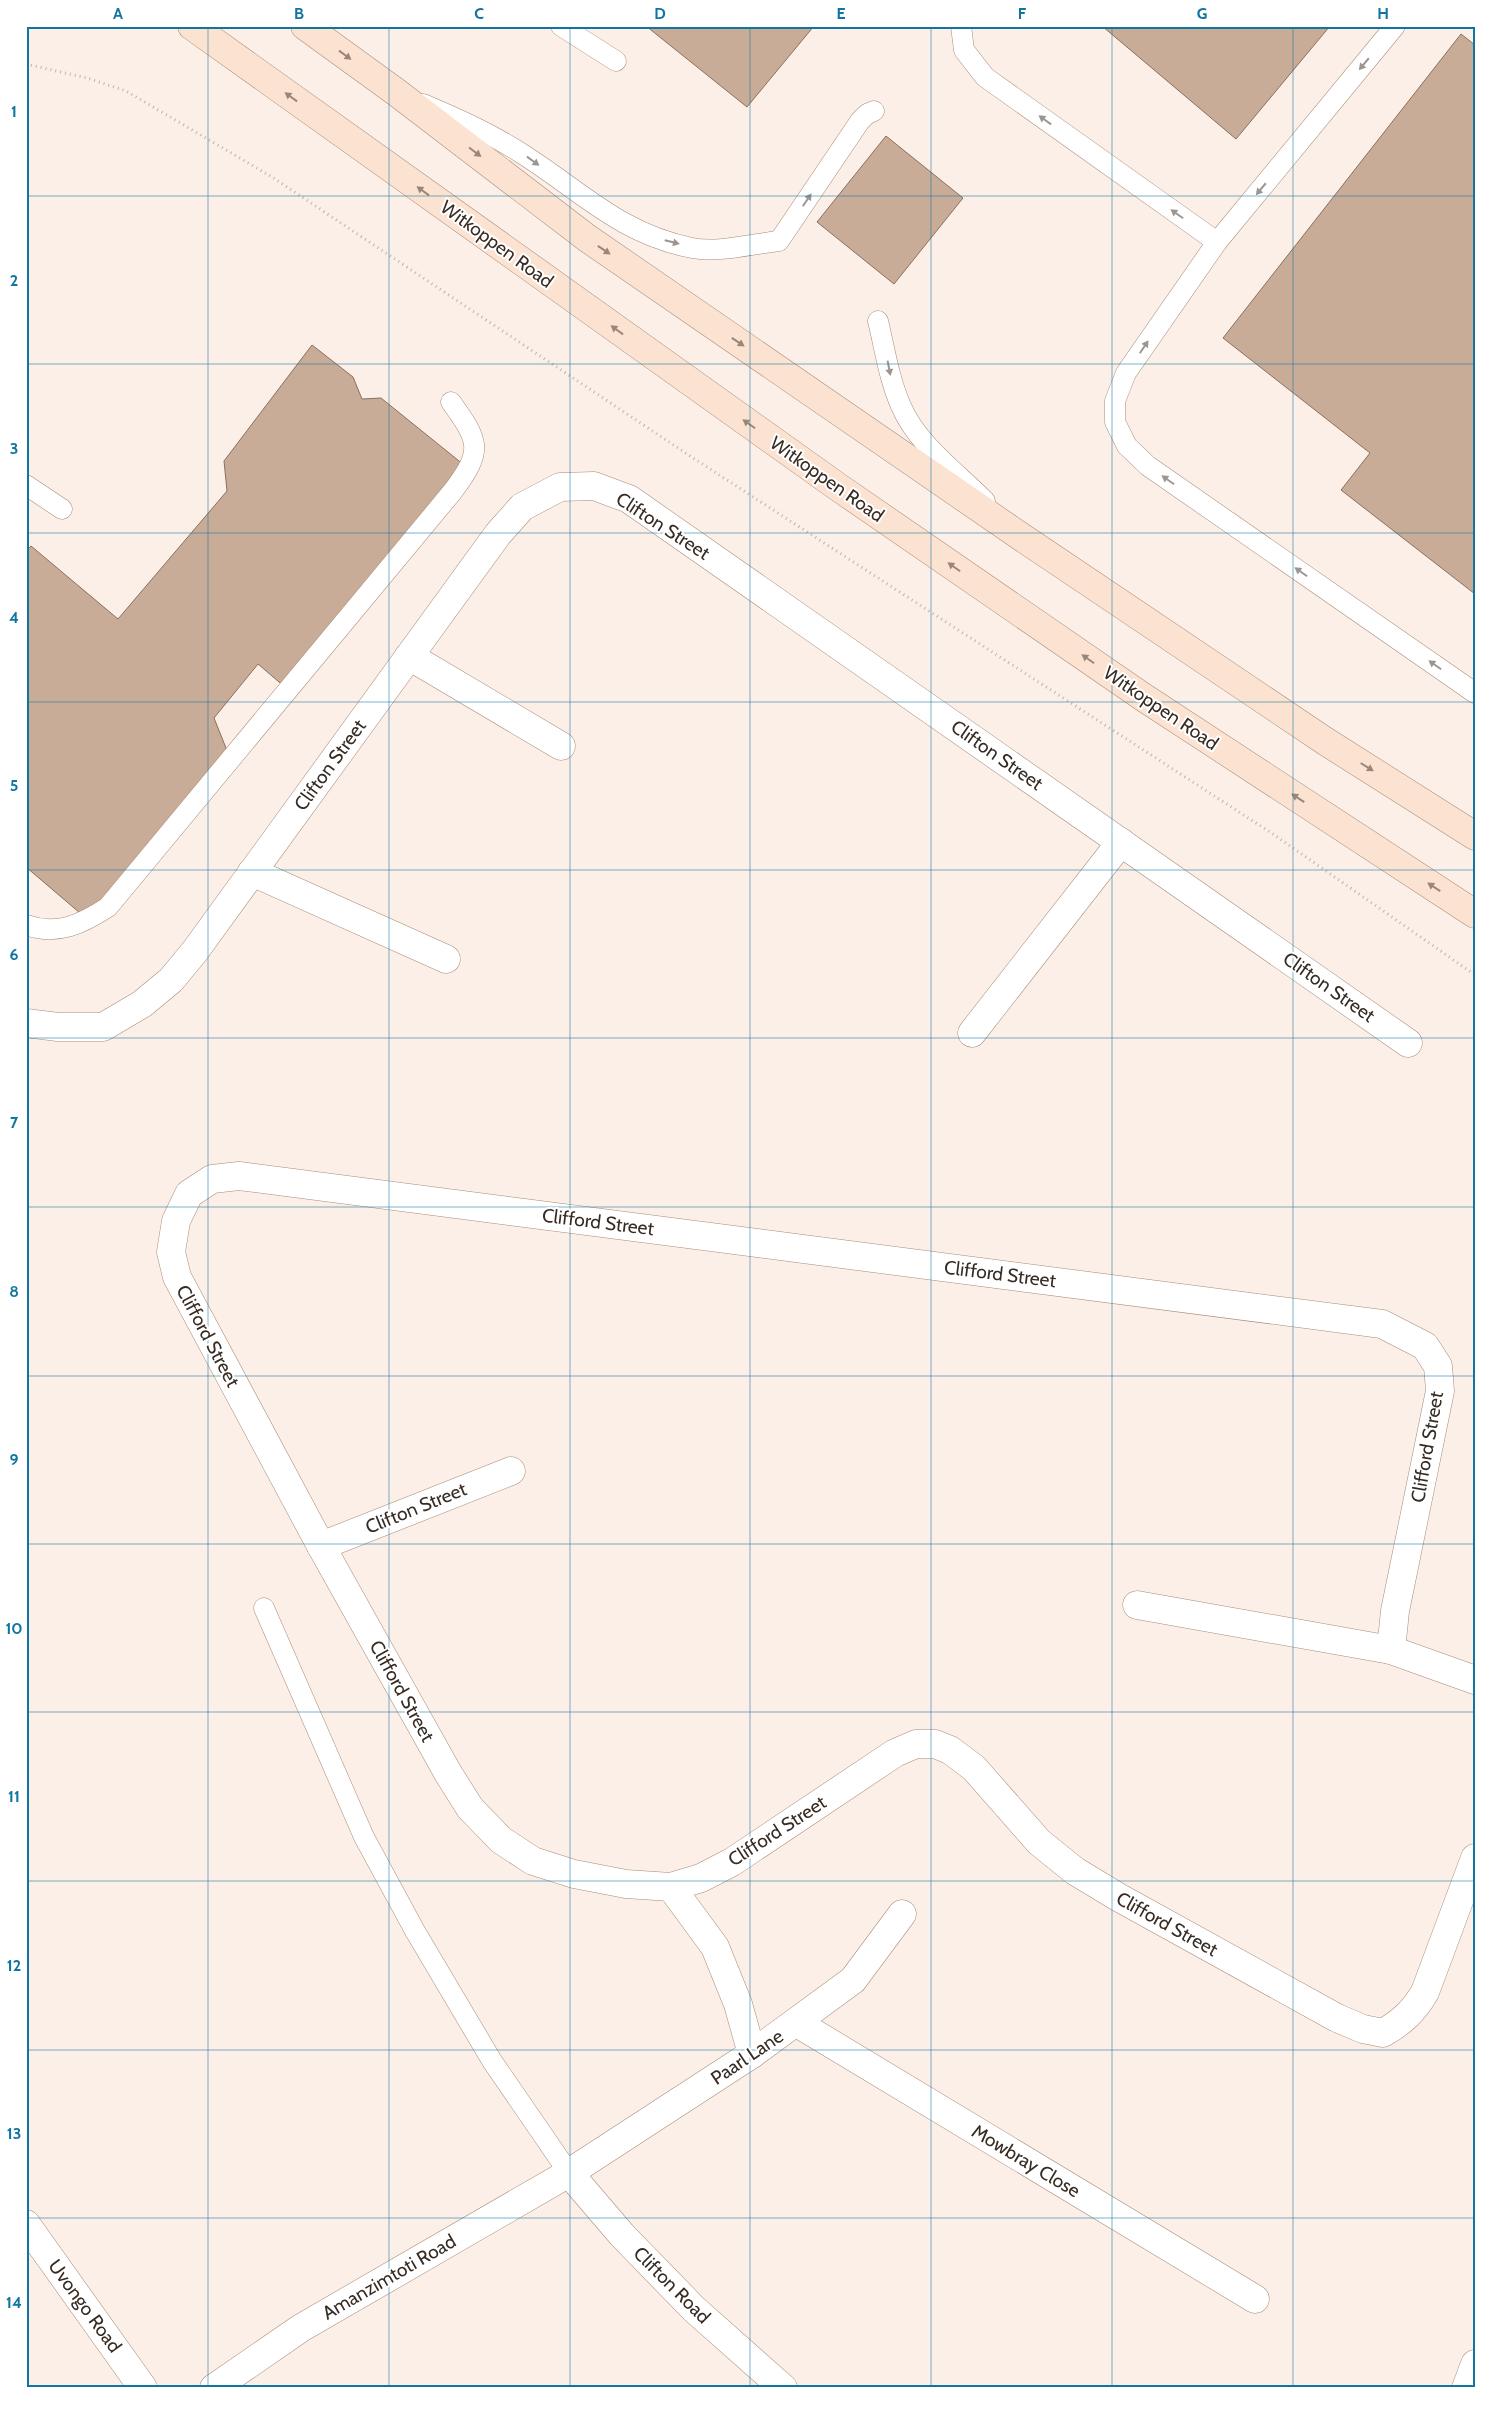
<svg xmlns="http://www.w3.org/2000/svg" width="1501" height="2414" font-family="Cabin,sans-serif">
  <rect width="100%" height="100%" fill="#fcefe7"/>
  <!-- building -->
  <g fill="#c9ac98" stroke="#8a6f5d">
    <polygon points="646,26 814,26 747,107"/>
    <polygon points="1102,26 1330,26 1236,139"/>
    <polygon points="1461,34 1475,45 1475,594 1341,490 1370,453 1223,338"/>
    <polygon points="886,136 963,198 894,284 817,222"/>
    <polygon points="312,345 353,377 362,399 381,398 464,465 286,688 258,664 214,718 228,753 87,919 26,867 26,551 31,546 118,619 227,491 224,461"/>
  </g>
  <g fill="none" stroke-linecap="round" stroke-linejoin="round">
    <!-- service casing -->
    <g stroke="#a88c79" stroke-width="21">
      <g id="service">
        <polyline points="561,26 616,61"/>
        <polyline points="961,26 964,50 985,77 1217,242"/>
        <polyline points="1395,26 1217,242 1126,373 1115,401 1115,422 1127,446 1148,466 1475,693"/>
        <path d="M423 104C458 119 492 134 524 155 582 192 621 234 692 248 719 253 752 244 779 241L860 121 867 114 874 111"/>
        <path d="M878 321C885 350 889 379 901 406 917 444 956 472 985 501"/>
        <polyline points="26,485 62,509"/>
        <path d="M26 925C58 936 82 924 108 907L453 491C484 450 479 441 451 402"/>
        <polyline points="264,1608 364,1837 415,1931 492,2061 569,2173"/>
      </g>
    </g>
    <!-- minor casing -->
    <g stroke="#a88c79" stroke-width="29">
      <g id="minor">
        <polyline points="409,656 561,746"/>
        <polyline points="252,872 446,959"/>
        <polyline points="26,1023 58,1027 103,1027 142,1004 171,980 195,951 498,534 522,507 560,487 594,486 629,499 1408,1043"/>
        <polyline points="972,1033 1121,842"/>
        <polyline points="321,1546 511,1471"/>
        <polyline points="1137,1605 1391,1650"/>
        <path d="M1475 1680 1391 1650 1395 1611 1440 1391 1438 1366 1425 1346 1382 1324 239 1176 212 1179 189 1194 176 1221 171 1252 177 1277 321 1546 448 1773 470 1808 501 1840 533 1861 574 1874 626 1884 671 1887 701 1878 732 1862 895 1753 916 1744H935L950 1750 974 1768 1039 1842 1075 1871 1118 1897 1337 2018 1363 2029 1383 2033C1402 2022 1414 2011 1425 1992L1475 1858"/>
        <polyline points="671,1887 715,1947 738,2004 752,2054"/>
        <polyline points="797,2023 1255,2299"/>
        <polyline points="569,2173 622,2235 694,2309 783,2388"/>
        <polyline points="26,2224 143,2388"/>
        <polyline points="214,2388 301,2328 569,2173 752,2054 853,1980 902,1914"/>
        <polyline points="1466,2388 1475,2364"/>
      </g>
    </g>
    <!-- secondary casing -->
    <g stroke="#a88c79" stroke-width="29">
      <g id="secondary">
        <polyline points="192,26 838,487 1143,697 1475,914"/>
        <polyline points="305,26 396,92 587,238 1020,536 1325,741 1475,836"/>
      </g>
    </g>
    <!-- path -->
    <polyline stroke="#bfb3ab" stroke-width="3" stroke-dasharray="1 4" stroke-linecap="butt" points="26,64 87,78 126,91 272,177 690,456 1273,834 1475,975"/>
    <!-- service -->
    <use href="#service" stroke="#fff" stroke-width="20"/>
    <!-- minor -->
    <use href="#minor" stroke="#fff" stroke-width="28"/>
    <!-- secondary -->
    <use href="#secondary" stroke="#fbe2d1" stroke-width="28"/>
  </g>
  <!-- one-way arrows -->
  <defs><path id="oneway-solid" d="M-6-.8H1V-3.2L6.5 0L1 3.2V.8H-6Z" transform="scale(1.25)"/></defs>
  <g fill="#99877a">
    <use href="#oneway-solid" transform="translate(345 55) rotate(36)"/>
    <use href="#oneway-solid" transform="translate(291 97) rotate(-144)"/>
    <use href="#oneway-solid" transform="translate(475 152) rotate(37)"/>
    <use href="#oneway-solid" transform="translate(423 191) rotate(-144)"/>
    <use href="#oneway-solid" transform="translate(604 250) rotate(34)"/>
    <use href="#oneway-solid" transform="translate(617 330) rotate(-144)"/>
    <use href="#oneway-solid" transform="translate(738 342) rotate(34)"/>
    <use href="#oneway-solid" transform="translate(749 424) rotate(-145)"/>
    <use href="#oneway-solid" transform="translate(954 567) rotate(-145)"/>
    <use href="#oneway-solid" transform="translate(1088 659) rotate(-145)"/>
    <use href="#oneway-solid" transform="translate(1367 767) rotate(32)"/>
    <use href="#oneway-solid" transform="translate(1298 798) rotate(-147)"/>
    <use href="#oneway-solid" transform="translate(1434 887) rotate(-147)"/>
  </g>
  <g fill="#9b9692">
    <use href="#oneway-solid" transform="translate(1364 64) rotate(130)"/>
    <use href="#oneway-solid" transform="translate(1045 120) rotate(-144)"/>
    <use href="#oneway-solid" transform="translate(533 161) rotate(36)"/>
    <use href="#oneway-solid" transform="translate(1261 189) rotate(130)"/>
    <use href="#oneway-solid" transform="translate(807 200) rotate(-56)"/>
    <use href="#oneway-solid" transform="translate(1177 214) rotate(-145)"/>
    <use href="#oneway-solid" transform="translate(672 242) rotate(14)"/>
    <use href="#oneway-solid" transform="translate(1144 347) rotate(-56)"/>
    <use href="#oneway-solid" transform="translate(889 368) rotate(79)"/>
    <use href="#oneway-solid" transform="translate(1168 480) rotate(-145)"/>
    <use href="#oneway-solid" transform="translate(1301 572) rotate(-145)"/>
    <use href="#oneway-solid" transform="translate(1435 665) rotate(-145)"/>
  </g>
  <!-- grid -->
  <path fill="none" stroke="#1175a1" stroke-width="1" stroke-opacity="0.55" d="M208 26V2388M389 26V2388M570 26V2388M750 26V2388M931 26V2388M1112 26V2388M1293 26V2388M26 196H1475M26 364H1475M26 533H1475M26 702H1475M26 870H1475M26 1038H1475M26 1207H1475M26 1376H1475M26 1544H1475M26 1712H1475M26 1881H1475M26 2050H1475M26 2218H1475"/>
  <g text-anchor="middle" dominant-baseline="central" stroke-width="4" stroke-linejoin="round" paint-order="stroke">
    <!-- street labels -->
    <g font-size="19" fill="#372c24" stroke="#fff">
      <text transform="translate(497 244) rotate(36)">Witkoppen Road</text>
      <text transform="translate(827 479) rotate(35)">Witkoppen Road</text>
      <text transform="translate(663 526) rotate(33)">Clifton Street</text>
      <text transform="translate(1161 708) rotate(34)">Witkoppen Road</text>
      <text transform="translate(997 755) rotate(35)">Clifton Street</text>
      <text transform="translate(330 765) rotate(-54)">Clifton Street</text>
      <text transform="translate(1329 987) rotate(35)">Clifton Street</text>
      <text transform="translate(598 1222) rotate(7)">Clifford Street</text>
      <text transform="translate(1000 1274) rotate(7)">Clifford Street</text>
      <text transform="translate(208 1336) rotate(62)">Clifford Street</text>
      <text transform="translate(1427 1447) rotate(-80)">Clifford Street</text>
      <text transform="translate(416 1508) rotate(-22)">Clifton Street</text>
      <text transform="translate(402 1691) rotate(61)">Clifford Street</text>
      <text transform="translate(777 1831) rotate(-33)">Clifford Street</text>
      <text transform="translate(1167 1924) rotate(29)">Clifford Street</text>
      <text transform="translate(747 2057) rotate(-34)">Paarl Lane</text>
      <text transform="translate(1026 2161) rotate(31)">Mowbray Close</text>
      <text transform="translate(389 2277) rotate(-30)">Amanzimtoti Road</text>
      <text transform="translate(672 2285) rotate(45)">Clifton Road</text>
      <text transform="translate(85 2306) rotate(54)">Uvongo Road</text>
    </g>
  </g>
  <!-- border -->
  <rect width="1501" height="2414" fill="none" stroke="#ffffff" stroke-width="55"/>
  <rect x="28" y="28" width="1446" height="2358" fill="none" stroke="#1175a1" stroke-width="2"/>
  <g font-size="16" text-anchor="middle" font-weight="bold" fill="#1175a1">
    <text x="118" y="19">A</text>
    <text x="299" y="19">B</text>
    <text x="479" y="19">C</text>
    <text x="660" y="19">D</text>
    <text x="841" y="19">E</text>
    <text x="1022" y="19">F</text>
    <text x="1202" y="19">G</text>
    <text x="1383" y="19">H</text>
    <text x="14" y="117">1</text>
    <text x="14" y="286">2</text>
    <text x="14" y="454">3</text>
    <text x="14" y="623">4</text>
    <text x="14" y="791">5</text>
    <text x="14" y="960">6</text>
    <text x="14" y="1128">7</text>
    <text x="14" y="1297">8</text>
    <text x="14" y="1465">9</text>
    <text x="14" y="1634">10</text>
    <text x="14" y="1802">11</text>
    <text x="14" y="1971">12</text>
    <text x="14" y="2139">13</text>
    <text x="14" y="2308">14</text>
  </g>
</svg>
